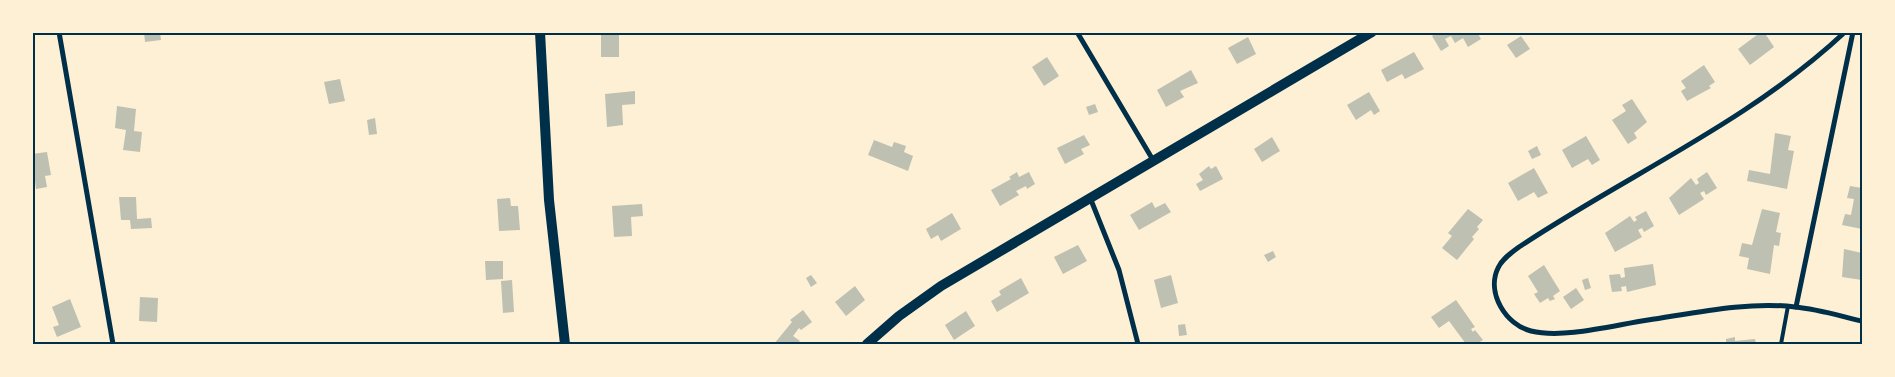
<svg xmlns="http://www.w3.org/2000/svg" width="1895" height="377" font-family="'Source Sans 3',sans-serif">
  <rect width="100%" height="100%" fill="#fdf0d5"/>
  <!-- building -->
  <g fill="#bec0b2">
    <polygon points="144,32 160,32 161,40 145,42"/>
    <rect x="601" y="32" width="18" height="25"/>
    <polygon points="1438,32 1477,32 1481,39 1468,47 1463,38 1455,43 1451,36 1445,39 1449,46 1441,51 1432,36"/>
    <polygon points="1761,32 1764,32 1774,47 1750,65 1738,49"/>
    <polygon points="1521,36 1530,49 1516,58 1507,45"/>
    <polygon points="1248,37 1256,54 1237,64 1228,48"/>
    <polygon points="1414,52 1424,69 1405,79 1402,74 1387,82 1381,70"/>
    <polygon points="1047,57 1059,76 1044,86 1032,67"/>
    <polygon points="1704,65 1715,82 1709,86 1711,88 1687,101 1681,91 1686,88 1681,81"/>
    <polygon points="1191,70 1198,83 1180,91 1184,97 1166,107 1157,90"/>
    <polygon points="340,79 345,101 329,104 324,82"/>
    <polygon points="635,91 635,104 622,105 623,125 607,127 605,94"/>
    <polygon points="1369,92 1380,111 1374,115 1371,110 1356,120 1347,105"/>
    <polygon points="1632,99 1647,122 1634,133 1637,138 1628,144 1612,120 1626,111 1622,105"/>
    <polygon points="1095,104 1098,112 1089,115 1086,107"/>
    <polygon points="117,106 136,109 134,131 142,132 140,152 123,150 126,130 115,128"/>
    <polygon points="375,118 377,134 369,135 367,120"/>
    <polygon points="1775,133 1791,136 1788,150 1794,151 1787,189 1747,181 1749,170 1770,174"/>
    <polygon points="1084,135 1090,145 1081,149 1084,154 1065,164 1057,148"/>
    <polygon points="1586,136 1600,160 1592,165 1588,159 1572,168 1562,150"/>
    <polygon points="1272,137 1280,151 1262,162 1254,149"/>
    <polygon points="874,140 892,147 894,142 906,146 904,152 913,156 908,171 868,155"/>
    <polygon points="1537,146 1541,155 1532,159 1528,151"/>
    <polygon points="47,152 51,175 45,176 47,187 36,189 32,154"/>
    <polygon points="1209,166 1211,169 1216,166 1223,179 1200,191 1196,184 1203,180 1199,174"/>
    <polygon points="1534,168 1548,193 1538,198 1534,192 1518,201 1508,183"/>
    <polygon points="1017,172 1019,177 1029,172 1035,184 1027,189 1026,186 1016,191 1019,195 1000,206 991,190 1011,179 1009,177"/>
    <polygon points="1707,172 1717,188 1706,195 1704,191 1700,193 1704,199 1679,215 1669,198 1691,178 1696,185 1699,183 1697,179"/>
    <polygon points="1850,186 1862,188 1862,229 1842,225 1845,214 1851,215 1854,199 1847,198"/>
    <polygon points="119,197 136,197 137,219 151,218 152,228 131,229 130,220 121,220"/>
    <polygon points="510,198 511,206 518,206 520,230 499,231 497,199"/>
    <polygon points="1152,202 1155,208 1165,203 1171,212 1139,230 1130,215"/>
    <polygon points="642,204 643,216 631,217 632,236 614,237 612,206"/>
    <polygon points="1468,209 1483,220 1477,227 1479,229 1472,237 1474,239 1457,260 1442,248 1452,236 1448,233"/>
    <polygon points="1762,209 1780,213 1776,232 1781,233 1779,246 1774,245 1770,274 1747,269 1749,258 1739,256 1742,243 1752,245"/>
    <polygon points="1646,211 1654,226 1644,232 1642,228 1638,230 1642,237 1615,252 1605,233 1630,216 1634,222 1637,220 1635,217"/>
    <polygon points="952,213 961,229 941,241 938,235 931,239 926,229"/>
    <polygon points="1078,245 1087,261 1063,274 1054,257"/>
    <polygon points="1844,249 1862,253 1862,280 1842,277"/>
    <polygon points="1273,251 1276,257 1268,262 1264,255"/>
    <polygon points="485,261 503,261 503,279 486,280"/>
    <polygon points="1653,264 1656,285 1627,292 1626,286 1621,287 1622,291 1612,292 1609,275 1620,274 1621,278 1625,277 1624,268"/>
    <polygon points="1544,265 1560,291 1553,296 1555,299 1550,301 1548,298 1540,303 1534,294 1538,292 1528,276"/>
    <polygon points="811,275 817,283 811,287 806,278"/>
    <polygon points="1171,275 1178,303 1161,308 1154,280"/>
    <polygon points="1021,278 1029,293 997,312 991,301 1001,295 999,291"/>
    <polygon points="1588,278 1591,288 1585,290 1582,280"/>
    <polygon points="512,280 514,312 503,313 501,281"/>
    <polygon points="855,286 865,300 846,316 835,302"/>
    <polygon points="1576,288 1584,300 1571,309 1563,297"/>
    <polygon points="140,297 158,298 157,322 139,321"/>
    <polygon points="70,299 81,327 57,337 53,327 59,325 52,307"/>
    <polygon points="1456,300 1475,327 1471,329 1473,332 1475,330 1483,340 1476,344 1466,344 1449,321 1439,328 1431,317"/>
    <polygon points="803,310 812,322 801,330 799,328 793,336 800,341 797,344 774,344 792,322 790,320"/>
    <polygon points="966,311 975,326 954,340 945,325"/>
    <polygon points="1185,324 1187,335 1179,336 1178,325"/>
    <polygon points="1735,337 1735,341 1755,339 1756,344 1717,344 1726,342 1726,339"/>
  </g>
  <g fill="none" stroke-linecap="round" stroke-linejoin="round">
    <!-- service -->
    <polyline stroke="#003049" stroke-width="4" points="1781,344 1788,306"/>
    <!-- minor -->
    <g stroke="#003049" stroke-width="5">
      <polyline points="59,32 113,344"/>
      <polyline points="1077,32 1153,160"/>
      <path d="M1845 32C1749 122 1627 175 1519 247 1511 253 1502 259 1498 268 1486 293 1506 325 1531 331 1564 339 1614 325 1648 320 1694 313 1749 301 1795 307 1818 309 1840 316 1862 321"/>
      <polyline points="1091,200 1119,270 1138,344"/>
      <polyline points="1796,307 1853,32"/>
    </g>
    <!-- secondary -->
    <g stroke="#003049" stroke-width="10">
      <polyline points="540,32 549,200 565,344"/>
      <polyline points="867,344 899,316 941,286 1372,32"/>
    </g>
  </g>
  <!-- border -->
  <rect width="1895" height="377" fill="none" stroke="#fdf0d5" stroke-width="68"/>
  <rect x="34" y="34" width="1827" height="309" fill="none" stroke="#003049" stroke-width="2"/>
</svg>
